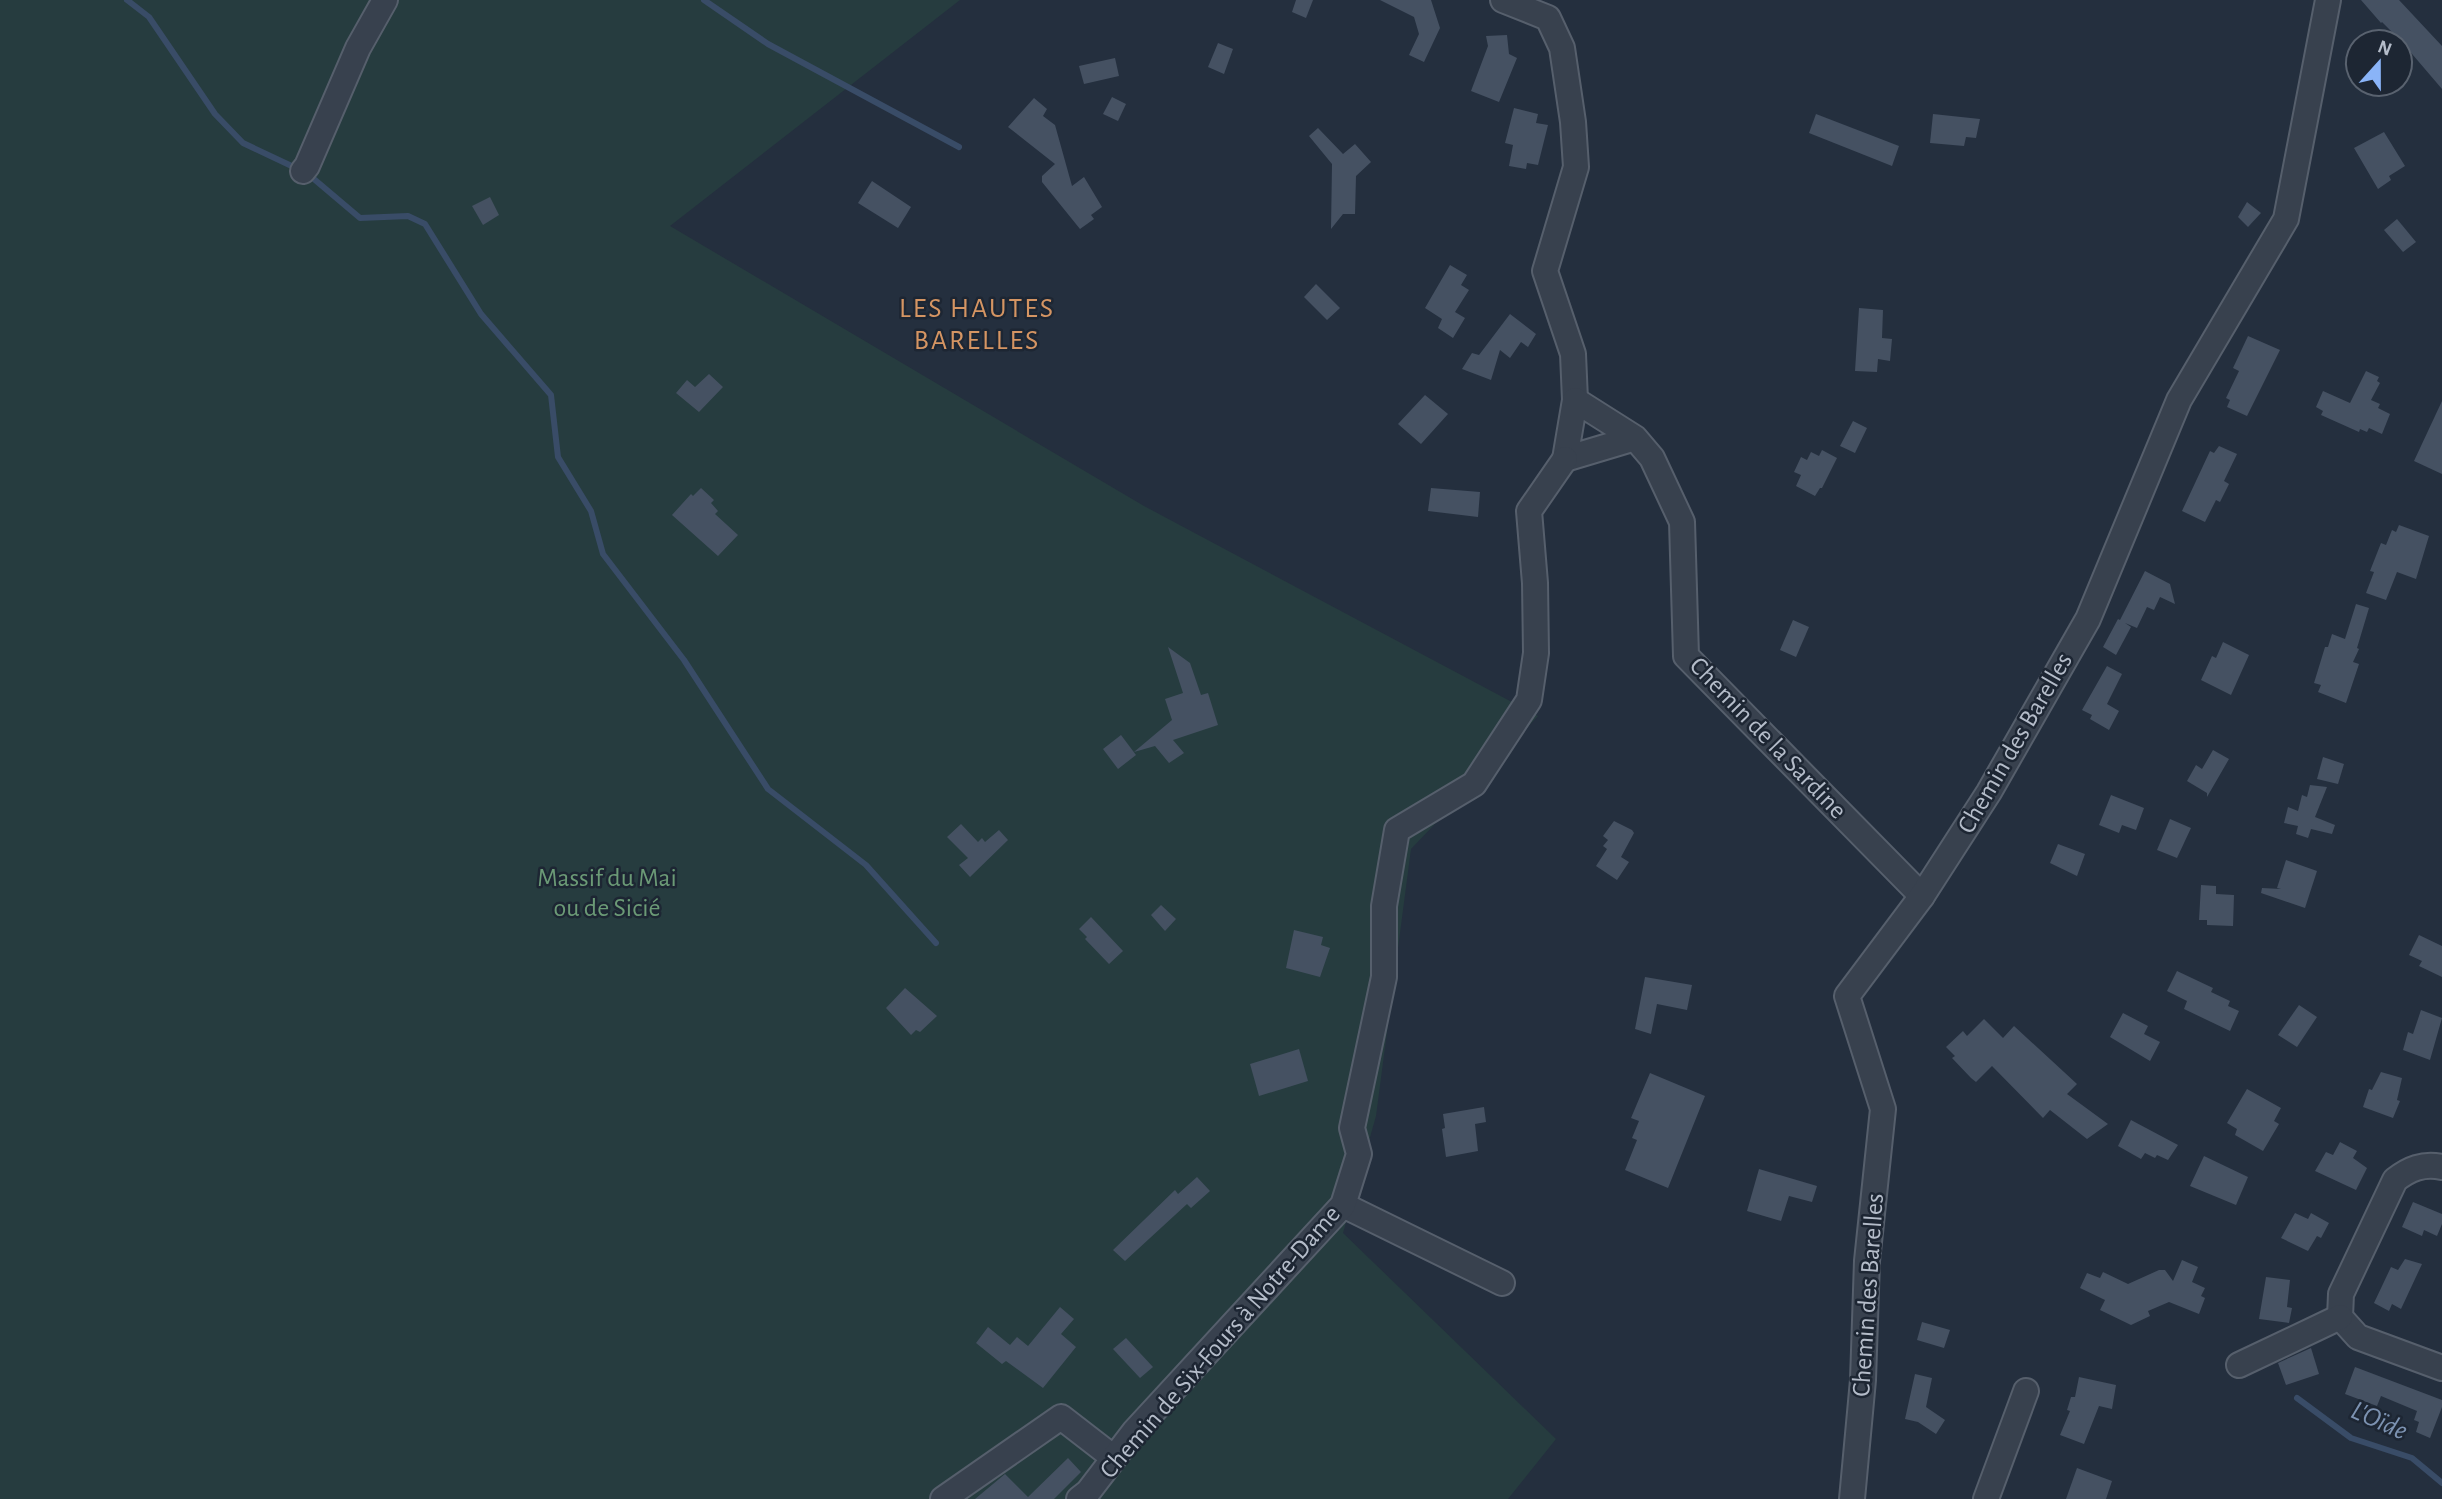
<svg xmlns="http://www.w3.org/2000/svg" width="2442" height="1499" font-family="'Alegreya Sans',sans-serif">
  <rect width="100%" height="100%" fill="#242f3e"/>
  <!-- green -->
  <polygon fill="#263c3f" points="0,0 960,0 670,226 1144,506 1538,716 1411,849 1376,1116 1343,1233 1556,1439 1508,1499 0,1499"/>
  <g fill="none" stroke-linecap="round" stroke-linejoin="round">
    <!-- stream -->
    <g stroke="#394c67" stroke-width="6">
      <polyline points="127,0 149,17 215,114 243,143 298,169"/>
      <polyline points="704,0 768,44 959,147"/>
      <polyline points="308,174 360,218 408,216 425,224 481,314 551,395 558,457 591,511 603,554 684,660 768,789 866,865 936,943"/>
      <polyline points="2297,1398 2351,1438 2412,1458 2442,1483"/>
    </g>
  </g>
  <!-- building -->
  <g fill="#455162">
    <polygon points="1296,0 1313,0 1306,18 1292,12"/>
    <polygon points="1380,0 1431,0 1440,28 1424,62 1409,55 1419,34 1414,17"/>
    <polygon points="2361,0 2399,0 2442,46 2442,89 2401,41 2382,22 2381,23"/>
    <polygon points="1507,35 1509,54 1517,58 1499,102 1471,91 1488,46 1486,36"/>
    <polygon points="1218,43 1233,49 1224,74 1208,67"/>
    <polygon points="1115,58 1119,76 1084,84 1079,66"/>
    <polygon points="1112,97 1126,104 1118,121 1103,114"/>
    <polygon points="1034,98 1047,109 1043,116 1055,125 1072,186 1084,177 1102,207 1091,215 1094,219 1080,229 1042,182 1042,176 1055,164 1008,127"/>
    <polygon points="1514,108 1538,114 1536,123 1548,125 1538,165 1527,163 1526,169 1509,166 1513,145 1505,143"/>
    <polygon points="1816,114 1899,146 1892,166 1809,133"/>
    <polygon points="1933,114 1980,119 1976,138 1966,137 1964,146 1930,143"/>
    <polygon points="1318,128 1343,154 1355,144 1371,162 1356,176 1355,214 1343,214 1331,229 1332,164 1309,136"/>
    <polygon points="2384,132 2405,166 2389,176 2391,180 2378,189 2354,148"/>
    <polygon points="872,181 911,207 898,228 858,203"/>
    <polygon points="490,197 499,215 483,225 472,206"/>
    <polygon points="2247,202 2261,213 2248,227 2238,217"/>
    <polygon points="2397,219 2416,242 2403,252 2384,230"/>
    <polygon points="1450,265 1467,275 1461,285 1469,290 1455,312 1465,318 1453,338 1438,328 1442,319 1425,308"/>
    <polygon points="1316,284 1340,308 1327,320 1304,297"/>
    <polygon points="1859,308 1883,310 1882,338 1892,339 1890,361 1878,359 1877,372 1855,371"/>
    <polygon points="1510,314 1536,334 1528,347 1521,342 1510,358 1500,350 1491,380 1462,369 1472,353 1479,355"/>
    <polygon points="2248,336 2280,350 2247,416 2227,407 2230,400 2226,398 2239,371 2233,368"/>
    <polygon points="2366,371 2379,377 2377,381 2380,383 2371,400 2380,404 2378,408 2390,414 2382,434 2369,428 2367,432 2360,429 2359,432 2321,415 2323,411 2316,407 2323,391 2350,403"/>
    <polygon points="709,374 723,387 699,412 676,393 687,380 695,387"/>
    <polygon points="1425,395 1448,414 1421,444 1398,424"/>
    <polygon points="2442,401 2442,474 2414,461"/>
    <polygon points="1853,421 1867,428 1855,453 1840,446"/>
    <polygon points="2219,446 2237,454 2224,481 2229,484 2220,502 2216,500 2205,522 2182,511 2210,451 2214,453"/>
    <polygon points="1822,450 1837,458 1822,488 1820,488 1815,496 1796,486 1801,475 1794,472 1801,457 1807,460 1811,452 1819,456"/>
    <polygon points="701,488 714,500 711,503 718,511 715,514 738,535 718,556 672,515 691,494 693,496"/>
    <polygon points="1431,488 1480,492 1478,517 1428,511"/>
    <polygon points="2399,525 2429,536 2416,579 2397,572 2386,600 2366,593 2374,572 2370,571 2381,543 2386,545 2392,530 2396,532"/>
    <polygon points="2145,571 2170,584 2175,604 2160,597 2154,610 2147,607 2137,628 2125,623 2131,627 2116,655 2103,647 2118,619 2120,620"/>
    <polygon points="2356,604 2369,608 2357,648 2359,649 2353,662 2359,664 2346,703 2318,692 2321,685 2314,683 2325,647 2328,647 2332,634 2345,639"/>
    <polygon points="1793,620 1809,627 1796,657 1780,650"/>
    <polygon points="2223,642 2249,655 2231,695 2201,680 2212,656 2216,658"/>
    <polygon points="1168,647 1190,663 1201,695 1208,693 1218,725 1173,740 1184,753 1169,763 1155,746 1134,752 1172,720 1165,699 1183,693"/>
    <polygon points="2107,666 2122,674 2107,704 2119,711 2109,730 2090,719 2092,715 2082,710"/>
    <polygon points="1121,735 1136,755 1118,769 1103,749"/>
    <polygon points="2213,750 2229,759 2207,797 2207,793 2187,781 2196,765 2202,769"/>
    <polygon points="2323,757 2344,764 2338,784 2317,779"/>
    <polygon points="2310,785 2327,787 2315,817 2335,825 2332,834 2311,829 2308,838 2296,834 2298,826 2284,823 2288,807 2298,811 2302,795 2307,797"/>
    <polygon points="2111,795 2144,808 2136,830 2122,825 2119,833 2099,825"/>
    <polygon points="2170,819 2191,828 2177,858 2157,850"/>
    <polygon points="1614,821 1632,830 1634,833 1621,857 1629,862 1617,880 1596,866 1607,849 1603,846 1608,840 1603,836"/>
    <polygon points="961,824 978,842 982,838 985,842 999,830 1008,840 970,877 959,865 968,858 947,837"/>
    <polygon points="2058,844 2085,854 2077,876 2050,863"/>
    <polygon points="2286,860 2317,871 2305,908 2261,893 2262,888 2281,889 2277,888"/>
    <polygon points="2201,885 2216,886 2216,894 2234,895 2233,926 2207,925 2207,920 2199,920"/>
    <polygon points="1161,905 1176,919 1165,931 1151,915"/>
    <polygon points="1091,917 1123,951 1109,964 1085,939 1087,937 1079,929"/>
    <polygon points="1294,930 1323,937 1321,945 1330,948 1320,977 1286,968"/>
    <polygon points="2419,935 2442,946 2442,977 2419,966 2422,961 2409,955"/>
    <polygon points="2177,971 2213,988 2211,992 2230,1001 2228,1006 2239,1011 2230,1031 2184,1009 2187,1001 2167,991"/>
    <polygon points="1645,977 1692,985 1687,1010 1657,1004 1651,1034 1635,1029"/>
    <polygon points="905,988 937,1016 920,1032 916,1030 911,1035 886,1008"/>
    <polygon points="2299,1005 2317,1017 2297,1047 2278,1035"/>
    <polygon points="2421,1010 2442,1018 2430,1060 2403,1050 2408,1032 2413,1034"/>
    <polygon points="2123,1013 2148,1026 2144,1034 2160,1042 2150,1061 2110,1037"/>
    <polygon points="1984,1019 2003,1038 2014,1026 2077,1084 2067,1094 2108,1124 2087,1139 2050,1110 2043,1118 1992,1066 1976,1082 1971,1078 1952,1058 1955,1056 1946,1047 1963,1031 1967,1036"/>
    <polygon points="1299,1049 1308,1081 1259,1096 1250,1064"/>
    <polygon points="2381,1072 2402,1078 2397,1100 2400,1101 2393,1118 2363,1107 2369,1089 2372,1090"/>
    <polygon points="1650,1073 1705,1096 1668,1188 1625,1170 1637,1140 1632,1138 1639,1121 1631,1118"/>
    <polygon points="2247,1089 2281,1108 2274,1121 2279,1124 2263,1151 2235,1135 2237,1129 2227,1123"/>
    <polygon points="1484,1107 1486,1122 1475,1124 1478,1151 1446,1157 1442,1129 1445,1128 1443,1114"/>
    <polygon points="2131,1120 2178,1145 2168,1160 2157,1155 2155,1158 2145,1153 2141,1159 2118,1146"/>
    <polygon points="2340,1142 2357,1151 2353,1158 2367,1168 2356,1190 2315,1171 2326,1152 2333,1155"/>
    <polygon points="2204,1156 2248,1177 2236,1205 2190,1186"/>
    <polygon points="1759,1169 1817,1186 1812,1202 1789,1196 1781,1221 1747,1211"/>
    <polygon points="1197,1177 1210,1191 1191,1208 1184,1201 1187,1204 1125,1261 1113,1250 1175,1190 1178,1194"/>
    <polygon points="2413,1202 2442,1214 2442,1224 2437,1236 2424,1230 2422,1236 2402,1227"/>
    <polygon points="2295,1213 2308,1219 2311,1213 2329,1223 2321,1238 2317,1236 2308,1251 2281,1238"/>
    <polygon points="2405,1259 2422,1264 2401,1309 2392,1304 2389,1311 2374,1303 2391,1267 2398,1270"/>
    <polygon points="2182,1260 2198,1267 2192,1282 2205,1288 2201,1296 2205,1298 2199,1314 2169,1302 2148,1311 2150,1316 2131,1325 2100,1310 2105,1300 2080,1288 2087,1273 2100,1278 2103,1272 2128,1284 2159,1270 2165,1270 2173,1281"/>
    <polygon points="2266,1277 2290,1280 2287,1307 2292,1308 2289,1323 2259,1319"/>
    <polygon points="1060,1307 1074,1319 1061,1334 1076,1347 1043,1388 1006,1361 1002,1364 976,1343 988,1327 1010,1345 1017,1337 1028,1346"/>
    <polygon points="1922,1322 1950,1330 1944,1348 1917,1340"/>
    <polygon points="1126,1338 1153,1367 1140,1378 1113,1349"/>
    <polygon points="2311,1348 2319,1374 2286,1385 2278,1363"/>
    <polygon points="2355,1367 2442,1400 2442,1407 2430,1438 2416,1432 2419,1422 2414,1420 2417,1411 2381,1396 2377,1406 2345,1394"/>
    <polygon points="1915,1374 1932,1378 1926,1407 1945,1420 1936,1434 1918,1422 1905,1419"/>
    <polygon points="2079,1377 2116,1385 2112,1409 2099,1406 2084,1444 2060,1435 2070,1411 2067,1410 2071,1397 2075,1397"/>
    <polygon points="1068,1458 1081,1472 1054,1499 975,1499 1005,1474 1028,1497"/>
    <polygon points="2077,1468 2112,1481 2106,1499 2066,1499"/>
  </g>
  <g fill="none" stroke-linecap="round" stroke-linejoin="round">
    <!-- minor casing -->
    <g stroke="#565f6c" stroke-width="28">
      <g id="minor">
        <polyline points="1503,0 1548,18 1562,48 1573,122 1576,167 1545,271 1573,354 1575,400"/>
        <polyline points="303,171 307,166 358,48 385,0"/>
        <polyline points="1635,438 1565,459 1575,400 1635,438 1652,458 1682,522 1686,656 1922,896"/>
        <path d="M2442 1167C2423 1163 2409 1169 2395 1180L2341 1294 2340 1317 2358 1337 2442 1368"/>
        <polyline points="1343,1205 1502,1283"/>
        <polyline points="2239,1365 2340,1317"/>
        <polyline points="943,1499 1061,1417 1114,1458"/>
        <polyline points="1079,1499 1088,1492 1134,1432 1343,1205 1359,1154 1352,1128 1384,977 1384,906 1397,830 1474,784 1529,700 1536,653 1535,583 1529,511 1565,459"/>
        <polyline points="1852,1499 1863,1380 1867,1261 1883,1109 1847,996 1922,896 1989,792 2088,619 2179,400 2286,219 2328,0"/>
        <polyline points="1986,1499 2026,1391"/>
      </g>
    </g>
    <!-- minor -->
    <use href="#minor" stroke="#38414e" stroke-width="24"/>
  </g>
  <g text-anchor="middle" dominant-baseline="central" stroke-width="5" stroke-linejoin="round" paint-order="stroke">
    <!-- street labels -->
    <g font-size="26" fill="#b4bcc9" stroke="#1d2633">
      <text transform="translate(1768 738) rotate(46)">Chemin de la Sardine</text>
      <text transform="translate(2015 743) rotate(-60)">Chemin des Barelles</text>
      <text transform="translate(1868 1295) rotate(-86)">Chemin des Barelles</text>
      <text transform="translate(1220 1342) rotate(-49)">Chemin de Six-Fours à Notre-Dame</text>
    </g>
    <!-- park labels -->
    <g font-size="26" fill="#6b9a76" stroke="#1d2633">
      <text x="607" y="878">Massif du Mai<tspan x="607" dy="30">ou de Sicié</tspan></text>
    </g>
    <!-- neighbourhood labels -->
    <g font-size="28" letter-spacing="2" fill="#d59563" stroke="#1d2633">
      <text x="977" y="309">LES HAUTES<tspan x="977" dy="32">BARELLES</tspan></text>
    </g>
    <!-- water labels -->
    <g font-size="28" font-style="italic" fill="#7c92b1" stroke="#1d2633">
      <text transform="translate(2379 1421) rotate(24)">L'Oïde</text>
    </g>
  </g>
  <!-- north arrow -->
  <g transform="translate(2379 63) rotate(21)"><circle r="33" fill="#1d2633" stroke="#59626f" stroke-width="2"/>
  <path d="M0-5L12 26L0 18L-12 26Z" fill="#8ab4f8"/>
  <text y="-10" font-size="19" font-weight="bold" text-anchor="middle" fill="#b4bcc9">N</text>
  </g>
</svg>
